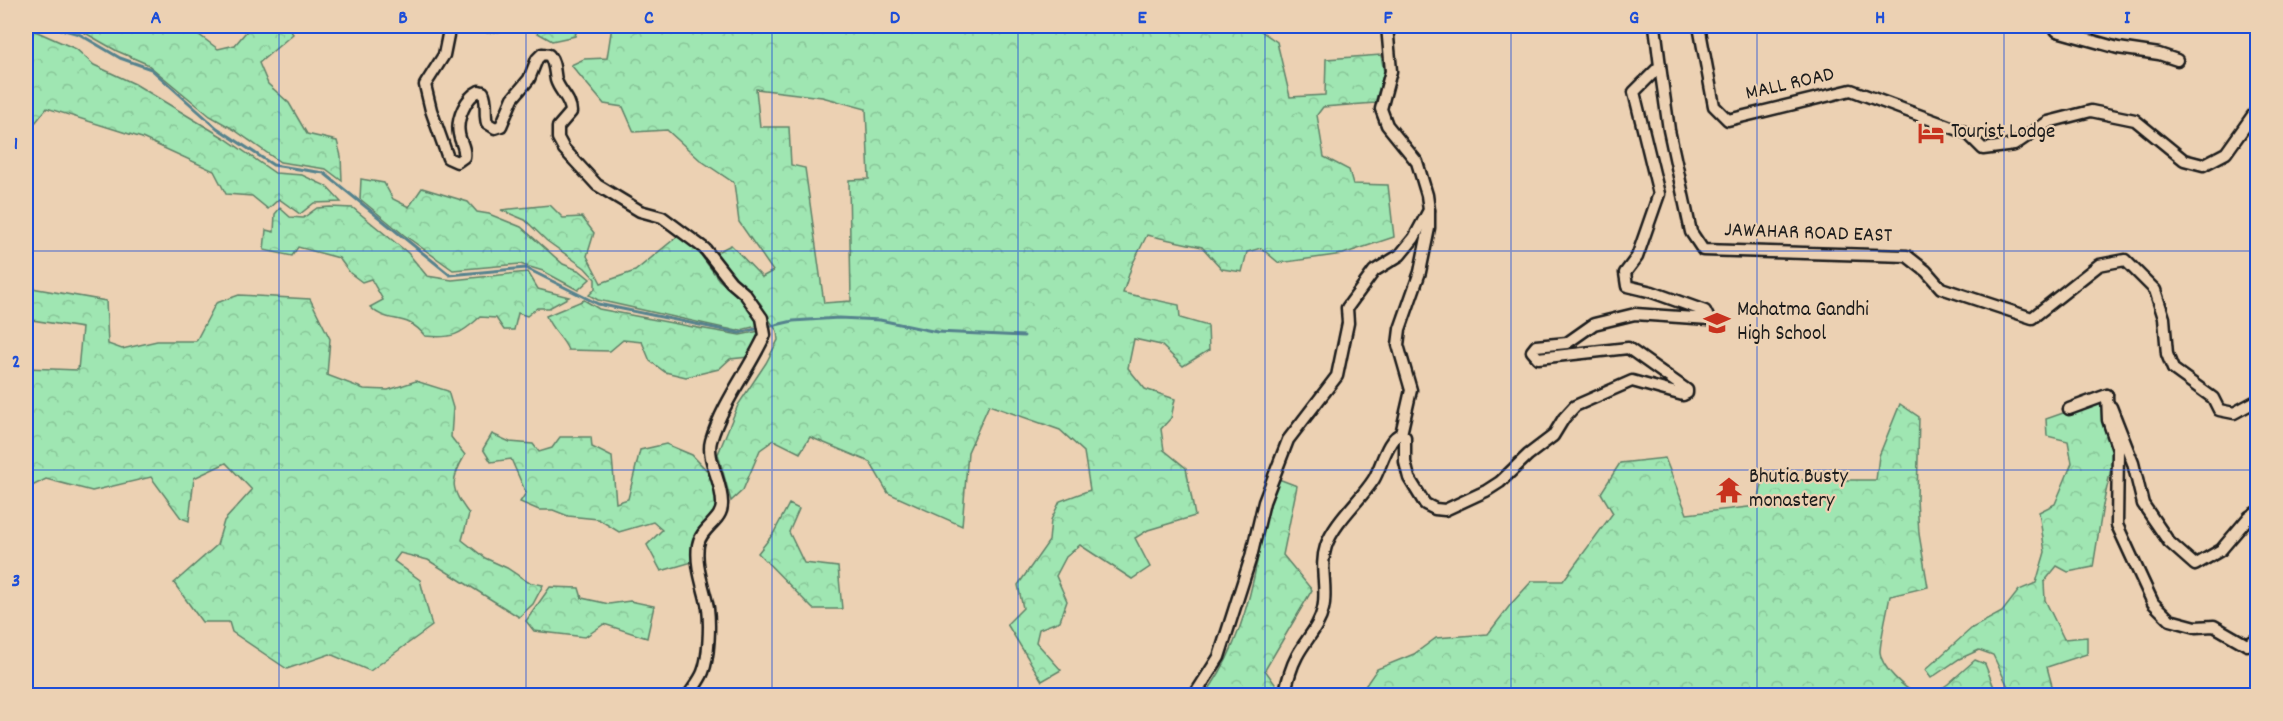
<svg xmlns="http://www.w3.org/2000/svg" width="2283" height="721" font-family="Dekko,sans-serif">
  <defs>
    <pattern id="forest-crowns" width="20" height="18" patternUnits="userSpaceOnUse" patternTransform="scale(1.5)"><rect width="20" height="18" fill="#9fe6b2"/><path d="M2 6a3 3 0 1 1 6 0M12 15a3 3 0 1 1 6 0" fill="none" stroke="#88c598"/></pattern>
  </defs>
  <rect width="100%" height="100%" fill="#ecd1b3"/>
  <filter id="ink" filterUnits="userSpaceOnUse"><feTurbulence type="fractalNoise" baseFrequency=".0167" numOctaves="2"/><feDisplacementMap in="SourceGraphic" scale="12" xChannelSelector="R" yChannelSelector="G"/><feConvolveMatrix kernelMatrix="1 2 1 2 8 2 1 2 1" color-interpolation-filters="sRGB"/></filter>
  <g filter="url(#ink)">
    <!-- forest -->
    <g fill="url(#forest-crowns)" stroke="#5e8167" stroke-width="1.5" fill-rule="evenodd">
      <polygon points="64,26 187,26 218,49 235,45 251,26 287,26 293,34 259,63 268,84 289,103 307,134 337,141 341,156 342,181 326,169 280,162 233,129 210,116 147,64 117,51 80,30"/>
      <polygon points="482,26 578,26 575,36 552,41 529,28 487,33"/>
      <path d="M612 26H1268L1261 31 1277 42 1290 97 1325 95 1326 59 1381 55 1384 72 1375 103 1323 107 1317 115 1324 157 1349 170 1353 184 1388 185 1394 237 1343 254 1279 263 1261 248 1247 252 1242 272 1222 269 1202 247 1147 235 1132 265 1123 293 1179 305 1180 318 1208 326 1209 350 1183 366 1161 345 1134 339 1128 368 1145 389 1175 399 1171 418 1161 429 1164 450 1186 468 1195 516 1148 530 1135 538 1150 567 1132 579 1080 545 1066 557 1056 576 1067 601 1060 621 1039 629 1036 642 1061 670 1042 681 1007 624 1023 608 1018 585 1049 541 1051 520 1060 501 1090 490 1084 452 1060 430 989 405 968 452 962 526 888 493 870 462 810 437 800 453 774 440 760 450 743 490 731 501 718 454 738 405 766 363 778 340 777 331 759 305 715 253 731 245 762 277 773 271 739 222 734 183 700 160 667 130 634 132 623 107 604 104 571 65 584 59 607 58ZM756 89 822 97 866 109 869 179 849 180 851 301 824 303 805 168 791 165 789 127H760Z"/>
      <polygon points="26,27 76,49 94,65 135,84 226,139 275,173 302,175 326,186 341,202 314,203 300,214 279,199 268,209 252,196 226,194 214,171 142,138 47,108 31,128 26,125"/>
      <polygon points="361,179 384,183 393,199 409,207 422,188 468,202 477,212 489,214 521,227 563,264 580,271 590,279 578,290 543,271 520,264 453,270 404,235 360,199"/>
      <polygon points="550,205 563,218 582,217 594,233 587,256 601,283 635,271 678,236 698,251 719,280 745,302 756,316 757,326 737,331 598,300 589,295 595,289 595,279 585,268 547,241 525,220 501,210"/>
      <path d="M330 207 353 208 408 253 427 276 452 280 528 272 538 289 569 297 549 308H537L527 316 518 313 514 330H504L496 318 480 317C460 335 452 339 425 336 405 311 389 326 370 307L383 300 371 279 362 282 350 273 339 258 298 247 292 256 264 250 266 230 274 232 275 214 280 208 290 217 303 218 317 208Z"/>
      <path d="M26 287 106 301 108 344 122 349 157 341H196L216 303 239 295 310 299 330 339 327 375 364 389 388 390 416 381 448 391 453 408 451 437 465 455C449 482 451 489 469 514L462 540 485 558 507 568 528 582 543 585 533 604 519 617 428 560 400 553 394 561 420 580 432 626 370 671 330 654 287 669 232 632 229 622H202L174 583 217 545 224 521 252 490 226 463 194 478 189 521 181 518 151 477 92 491 46 479 26 489V368L78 370 82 328 26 319Z"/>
      <path d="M584 300 599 309 693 327 740 335 760 331 761 337 749 357 730 359 719 369 686 377 665 372 650 361 642 342 623 340 610 351 568 350C562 336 552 331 546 316Z"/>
      <polygon points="2103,399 2115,451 2103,505 2093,567 2068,572 2057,566 2044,582 2045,600 2064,639 2087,637 2087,654 2047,667 2054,693 2059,695 2012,695 1993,655 1979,650 1959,659 1931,678 1925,670 1972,628 2002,612 2019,590 2036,583 2045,552 2039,512 2055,504 2072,463 2068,441 2047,436 2046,419"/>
      <path d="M1900 404 1919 417 1917 499 1919 534 1928 587 1890 596C1888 608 1880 641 1880 652 1881 668 1905 688 1917 695H1359L1377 669 1414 654 1436 638 1488 634 1511 604 1532 581H1563L1613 513 1601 493 1620 463 1665 458 1687 514 1757 506 1763 480H1876L1879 456Z"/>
      <polygon points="492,434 510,442 533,444 539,452 552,448 560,437 591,437 592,447 612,457 616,503 628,499 640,450 666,444 692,455 715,479 720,498 696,561 661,571 647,545 662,530 653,522 619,532 598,519 568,516 553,510 539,510 520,502 526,493 511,459 491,462 483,449"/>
      <path d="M1276 478 1297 486 1283 555 1312 590 1265 670 1282 694 1281 696H1204C1230 662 1245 618 1254 577 1261 544 1264 511 1276 478Z"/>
      <polygon points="789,504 799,509 789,532 804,563 838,567 842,609 813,609 758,553 773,534"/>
      <polygon points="550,587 579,588 582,598 609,604 630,601 654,606 647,638 604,624 585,637 534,631 526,621"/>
      <polygon points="1975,660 1985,664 1997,695 1932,695 1948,684"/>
    </g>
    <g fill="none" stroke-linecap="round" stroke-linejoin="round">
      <!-- stream -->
      <g stroke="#54828d" stroke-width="3">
        <polyline points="50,26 79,34 120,58 151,69 217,128 273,165 324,173 450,275 526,268 598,304 739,333 760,328"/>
        <polyline points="767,327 793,321 839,318 880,320 937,332 1024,336"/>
      </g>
      <!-- street casing -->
      <g stroke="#1c1c1c" stroke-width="15">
        <g id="street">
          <path d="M454 26 449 30 444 55 425 85 431 110 448 158 457 162 464 157C466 148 460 142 459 134 456 119 466 97 479 91L483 92C488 102 484 113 487 123L495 128 501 126 513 98 529 79 537 59 542 54 549 55C555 63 554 70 556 80 559 91 571 99 571 112L558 127V138L564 149 597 185 640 211 662 217 705 249 731 282 745 294 762 318 765 335C749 370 722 403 711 441 706 459 722 481 722 503 723 521 701 527 698 545 695 567 704 587 708 608 710 625 709 657 703 672 700 680 693 688 688 696"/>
          <polyline points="1699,26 1714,106 1728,120 1851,90 1967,133 1983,149 2014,145 2048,122 2091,111 2135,120 2184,160 2203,165 2226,153 2258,108"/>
          <polyline points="2053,26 2057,31 2118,48 2159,54 2177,60"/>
          <polyline points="1660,66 1669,130 1691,232 1703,250 1907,256 1926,271 1941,288 2032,318 2099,265 2125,260 2155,290 2164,318 2167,354 2173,369 2213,398 2219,410 2234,413 2258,400"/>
          <polyline points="2107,395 2108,420 2118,450 2117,525 2153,603 2170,620 2196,627 2214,626 2247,645 2258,638"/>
          <polyline points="2111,407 2133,463 2143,504 2169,542 2195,565 2221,550 2249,517 2258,511"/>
          <polyline points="2069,409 2107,395"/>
          <polyline points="1401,434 1411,390 1398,345 1400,329 1420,272 1429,228 1429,210"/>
          <polyline points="1194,696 1219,657 1251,557 1264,502 1288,440 1337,376 1348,323 1347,308 1374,271 1400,255 1414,238 1429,210 1427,195 1417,162 1387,125 1381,109 1391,71 1387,26"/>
          <path d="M1284 696C1287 682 1290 669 1297 656 1305 640 1319 628 1323 609 1328 588 1319 567 1326 546 1335 521 1360 501 1374 479 1381 467 1388 437 1401 434L1405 437V462L1409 478 1425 504 1435 509 1445 510 1486 491 1500 482 1528 455 1553 436 1564 418 1575 406 1632 381 1683 395 1687 393V390L1628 348 1538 358 1532 351 1536 346 1567 343 1594 324 1635 314 1709 319 1705 311 1652 292 1627 286 1625 273 1637 257 1659 194 1634 92 1660 66 1655 26"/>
        </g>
      </g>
      <!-- street -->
      <use href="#street" stroke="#ecd1b3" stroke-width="10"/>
    </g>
  </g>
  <!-- grid -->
  <path fill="none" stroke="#1d4ed8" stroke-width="1.5" stroke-opacity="0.55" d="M279 26V696M526 26V696M772 26V696M1018 26V696M1265 26V696M1511 26V696M1757 26V696M2004 26V696M26 251H2258M26 470H2258"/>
  <!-- icons -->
  <defs>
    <g id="hotel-bare" transform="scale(2.07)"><path d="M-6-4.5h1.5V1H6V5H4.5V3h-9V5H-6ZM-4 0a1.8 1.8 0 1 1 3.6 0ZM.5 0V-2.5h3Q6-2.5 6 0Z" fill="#c8321e" stroke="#ecd1b3" stroke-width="2.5" paint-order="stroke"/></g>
    <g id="school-bare" transform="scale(2.07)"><path d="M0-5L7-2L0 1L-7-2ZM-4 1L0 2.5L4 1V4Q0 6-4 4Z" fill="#c8321e" stroke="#ecd1b3" stroke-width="2.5" paint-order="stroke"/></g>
    <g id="temple-bare" transform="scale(2.07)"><path d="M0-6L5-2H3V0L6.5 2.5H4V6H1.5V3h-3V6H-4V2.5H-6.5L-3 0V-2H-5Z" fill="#c8321e" stroke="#ecd1b3" stroke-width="2.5" paint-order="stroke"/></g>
  </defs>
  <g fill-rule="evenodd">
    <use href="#hotel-bare" x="1931" y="133"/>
    <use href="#school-bare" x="1717" y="323"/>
    <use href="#temple-bare" x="1729" y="490"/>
  </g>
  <g text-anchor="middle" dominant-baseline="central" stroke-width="4.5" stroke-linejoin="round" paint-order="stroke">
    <!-- street labels -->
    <g font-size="21" fill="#1c1c1c" stroke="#ecd1b3">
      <text transform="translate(1790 85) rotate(-13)">MALL ROAD</text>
      <text transform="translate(1808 234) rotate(2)">JAWAHAR ROAD EAST</text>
    </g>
    <!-- poi labels -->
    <g font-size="21" fill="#1c1c1c" stroke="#ecd1b3" text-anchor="start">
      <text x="1951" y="133">Tourist Lodge</text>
      <text x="1737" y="311">Mahatma Gandhi<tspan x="1737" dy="24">High School</tspan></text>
      <text x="1749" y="478">Bhutia Busty<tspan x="1749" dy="24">monastery</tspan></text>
    </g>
  </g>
  <!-- margin -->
  <rect width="2283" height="721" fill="none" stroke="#ecd1b3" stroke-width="66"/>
  <rect x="33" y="33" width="2217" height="655" fill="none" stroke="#1d4ed8" stroke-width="2"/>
  <g font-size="20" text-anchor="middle" font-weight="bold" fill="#1d4ed8">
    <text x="156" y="23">A</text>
    <text x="403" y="23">B</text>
    <text x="649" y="23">C</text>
    <text x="895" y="23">D</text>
    <text x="1142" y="23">E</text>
    <text x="1388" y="23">F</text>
    <text x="1634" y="23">G</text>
    <text x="1880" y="23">H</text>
    <text x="2127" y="23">I</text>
    <text x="16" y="149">1</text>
    <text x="16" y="367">2</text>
    <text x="16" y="586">3</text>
  </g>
</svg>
